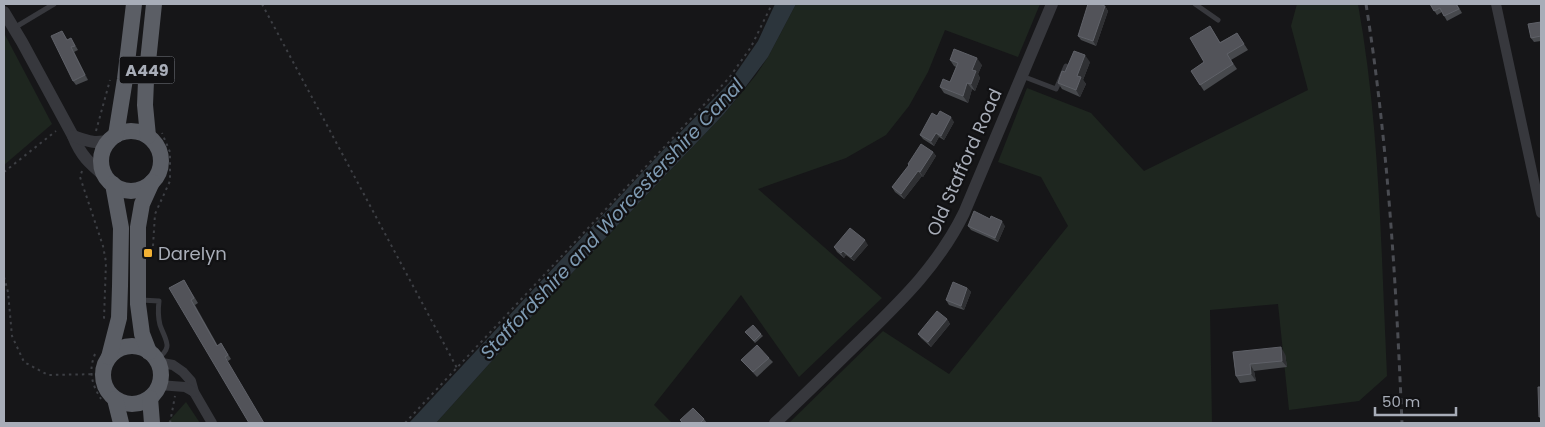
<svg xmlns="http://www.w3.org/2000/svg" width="1545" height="427" font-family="Poppins,sans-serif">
  <rect width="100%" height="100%" fill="#161618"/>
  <!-- green -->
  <g fill="#1e261f">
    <polygon points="796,4 1040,4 1018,57 945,30 928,72 909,106 886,135 846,158 758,189 882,298 799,377 741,295 654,405 672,423 436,423 551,295 724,114 756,75 768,57"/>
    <path d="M1297 4H1358C1380 126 1381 252 1387 376L1359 401 1289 410 1278 304 1210 310 1212 423H789L883 331 949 374 1068 226 1041 177 998 162 1027 88 1091 113 1144 171 1308 90 1291 26Z"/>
    <polygon points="4,33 52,124 4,165"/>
    <polygon points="186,402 200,423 169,423 168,422"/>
  </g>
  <!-- water -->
  <polygon fill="#2c353c" points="775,4 796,4 768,57 744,89 724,114 551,295 436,423 409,423 667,146 729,83 758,41"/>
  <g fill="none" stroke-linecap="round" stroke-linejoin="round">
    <!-- path -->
    <g stroke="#3d3f44" stroke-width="2" stroke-dasharray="2.5 4" stroke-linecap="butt">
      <polyline points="262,4 457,368"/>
      <polyline points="96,131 110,80"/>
      <polyline points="82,171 80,177 103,246 106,262 104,319"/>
      <polyline points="4,172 56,131"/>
      <polyline points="153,246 155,214 170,181 170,152 162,133"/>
      <polyline points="4,277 8,292 12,336 24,362 48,375 103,374"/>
      <path d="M95 354C88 371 92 385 101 399"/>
      <polyline points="170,423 175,396"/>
      <polyline points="405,423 729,78 751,47 772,4"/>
    </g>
    <!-- service -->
    <g stroke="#37383d" stroke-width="5">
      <polyline points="1195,4 1218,20"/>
      <polyline points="14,28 54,4"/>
      <polyline points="1022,76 1056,89 1066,66"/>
      <path d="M141 300 159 301C158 309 158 317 160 325 166 342 174 347 156 360"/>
    </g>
    <!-- minor -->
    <g stroke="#37383d" stroke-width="10">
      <polyline points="1496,4 1541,213"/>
      <polyline points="157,362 173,365 183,372 191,381 194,392 212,423"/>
      <polyline points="159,385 185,387 194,392"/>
    </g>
    <!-- tertiary -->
    <g stroke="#37383d" stroke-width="12">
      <path d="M4 12 22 42 73 136C81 156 89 163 106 177"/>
      <path d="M73 136C87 141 96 145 111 139"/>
      <path d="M775 423C805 395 834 366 863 338 903 299 939 264 964 213L1052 4"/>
    </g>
    <!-- trunk -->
    <g stroke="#5b5e65" stroke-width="16">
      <circle cx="131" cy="161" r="30"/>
      <polyline points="116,135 125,79 134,4"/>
      <polyline points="148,136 145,105 146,81 154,4"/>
      <circle cx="132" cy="375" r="29"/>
      <polyline points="149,352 142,334 138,304 138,227 142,204 152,182"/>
      <polyline points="109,357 119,318 120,286 121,228 113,184"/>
      <polyline points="150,398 152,423"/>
      <polyline points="115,399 121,423"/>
    </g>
    <!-- rail -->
    <path stroke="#4a4c52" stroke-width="3" stroke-dasharray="6 5" stroke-linecap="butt" d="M1366 4C1388 143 1396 283 1402 423"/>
  </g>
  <!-- wall -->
  <g fill="#47494d">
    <polygon points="1430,4 1457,4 1462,13 1447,21 1442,12 1437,15"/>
    <polygon points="1105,6 1108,11 1096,46 1081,40 1078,36"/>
    <polygon points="1541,22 1541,41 1534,42 1531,38"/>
    <polygon points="1210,26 1220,42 1237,33 1248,50 1231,60 1237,69 1204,91 1191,71 1204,62"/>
    <polygon points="62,31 67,40 71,38 74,43 78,50 74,52 88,80 76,85 73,81"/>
    <polygon points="950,60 982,65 978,74 980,78 975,91 972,89 968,103 944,93 940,87 950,82 956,67 954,66"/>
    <polygon points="1090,62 1083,80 1086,84 1080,97 1062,89 1058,83 1065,72"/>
    <polygon points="937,116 954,122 944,140 939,137 934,146 923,139 920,135"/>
    <polygon points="933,152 936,156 923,177 922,176 904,199 895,192 892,187 909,166 908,164"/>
    <polygon points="968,226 1005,226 998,242 971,230"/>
    <polygon points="868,245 854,261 846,255 844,258 837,252 834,247"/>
    <polygon points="184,280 198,303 195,305 218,346 221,343 231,359 228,361 169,288"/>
    <polygon points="967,288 971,292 964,310 949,305 946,300"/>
    <polygon points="947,319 950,324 931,347 921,338 918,334"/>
    <polygon points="745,332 761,334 763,336 755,343"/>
    <polygon points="1233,352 1285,354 1287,367 1254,371 1256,381 1240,383 1236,376"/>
    <polygon points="769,358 773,362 757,377 741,360"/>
    <polygon points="704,419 707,423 682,423 680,420"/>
  </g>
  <!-- shaded-wall -->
  <g fill="#2f3033">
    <polygon points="1105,6 1108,11 1096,46 1093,41"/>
    <polygon points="71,47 74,52 88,80 85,75"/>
    <polygon points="1085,55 1090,62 1083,80 1086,84 1080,97 1076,90 1077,76"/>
    <polygon points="977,58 982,65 978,74 980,78 975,91 971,84 972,70"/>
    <polygon points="967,83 972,89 968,103 963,96"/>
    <polygon points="951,117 954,122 944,140 941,136"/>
    <polygon points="936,133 939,137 934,146 931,141"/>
    <polygon points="933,152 936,156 923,177 920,172"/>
    <polygon points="918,171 922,176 904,199 901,194"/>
    <polygon points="1002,221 1005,226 998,242 995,238"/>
    <polygon points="865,240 868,245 854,261 851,257"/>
    <polygon points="843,251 846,255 844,258 841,253"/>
    <polygon points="967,288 971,292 964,310 961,306"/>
    <polygon points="947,319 950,324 931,347 928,342"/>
    <polygon points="1281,347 1285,354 1287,367 1282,361"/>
    <polygon points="1250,364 1254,371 1256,381 1251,374"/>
  </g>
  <!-- building -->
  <g fill="#525359" stroke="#5f6168">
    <polygon points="1088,4 1098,4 1105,6 1093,41 1078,36"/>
    <polygon points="1430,4 1456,4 1459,9 1444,16 1440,8 1434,11"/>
    <polygon points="1541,22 1541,36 1531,38 1528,24"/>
    <polygon points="1210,26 1220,43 1237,33 1244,44 1227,54 1233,64 1200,85 1191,71 1204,62 1190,38"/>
    <polygon points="62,31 67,40 71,38 75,46 71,47 85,75 73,81 51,36"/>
    <polygon points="954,49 977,58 972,70 976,71 971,84 967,83 963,96 940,87 943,79 950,82 958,63 950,60"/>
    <polygon points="1074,51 1085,55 1077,76 1081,77 1076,90 1058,83 1062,71 1065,72"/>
    <polygon points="940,111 951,117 941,136 936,133 931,141 920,135 932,113 937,116"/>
    <polygon points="921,144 933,152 920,172 918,171 901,194 892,187 909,165 908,164"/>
    <polygon points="974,211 990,219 991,216 1002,221 995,238 968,226"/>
    <polygon points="850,228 865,240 851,257 843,251 841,253 834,247"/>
    <polygon points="184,280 194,298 191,300 217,346 221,343 228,355 225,357 264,423 249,423 169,288"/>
    <polygon points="953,282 967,288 961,306 946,300"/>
    <polygon points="937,311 947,319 928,342 918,334"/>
    <polygon points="753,325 761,334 754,341 745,332"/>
    <polygon points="757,345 769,358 753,372 741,360"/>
    <polygon points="1281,347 1282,361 1250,364 1251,374 1236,376 1233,352"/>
    <polygon points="1538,387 1541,387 1541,417 1539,417"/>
    <polygon points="693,408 704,419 700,423 683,423 680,420"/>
  </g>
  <!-- markers -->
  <rect fill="#f2b134" stroke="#111113" stroke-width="2" x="143" y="248" width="10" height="10" rx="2.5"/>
  <g text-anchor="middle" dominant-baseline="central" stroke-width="4.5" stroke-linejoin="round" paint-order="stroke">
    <!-- shield labels -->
    <rect fill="#111113" stroke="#7b7e86" stroke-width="1" x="119.5" y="56.5" width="55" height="27" rx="4"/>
    <g font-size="16" font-weight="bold" fill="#a8adb8">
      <text x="147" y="70">A449</text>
    </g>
    <!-- street labels -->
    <g font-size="18" fill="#a8adb8" stroke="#111113">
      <text transform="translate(964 162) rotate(-66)">Old Stafford Road</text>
    </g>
    <!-- poi labels -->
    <g font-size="18" fill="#a8adb8" stroke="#111113" text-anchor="start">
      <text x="158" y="253">Darelyn</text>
    </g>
    <!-- water labels -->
    <g font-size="19" font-style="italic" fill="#7f9bb3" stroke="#111113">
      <text transform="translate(612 219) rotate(-47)">Staffordshire and Worcestershire Canal</text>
    </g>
  </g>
  <!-- border -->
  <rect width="1545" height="427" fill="none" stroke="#a8adb8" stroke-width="10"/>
  <!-- scale -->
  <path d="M1375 407v8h81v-8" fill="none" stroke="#a8adb8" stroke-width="2.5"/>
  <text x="1382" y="407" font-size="15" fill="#a8adb8" stroke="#111113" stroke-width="4" paint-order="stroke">50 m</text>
</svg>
